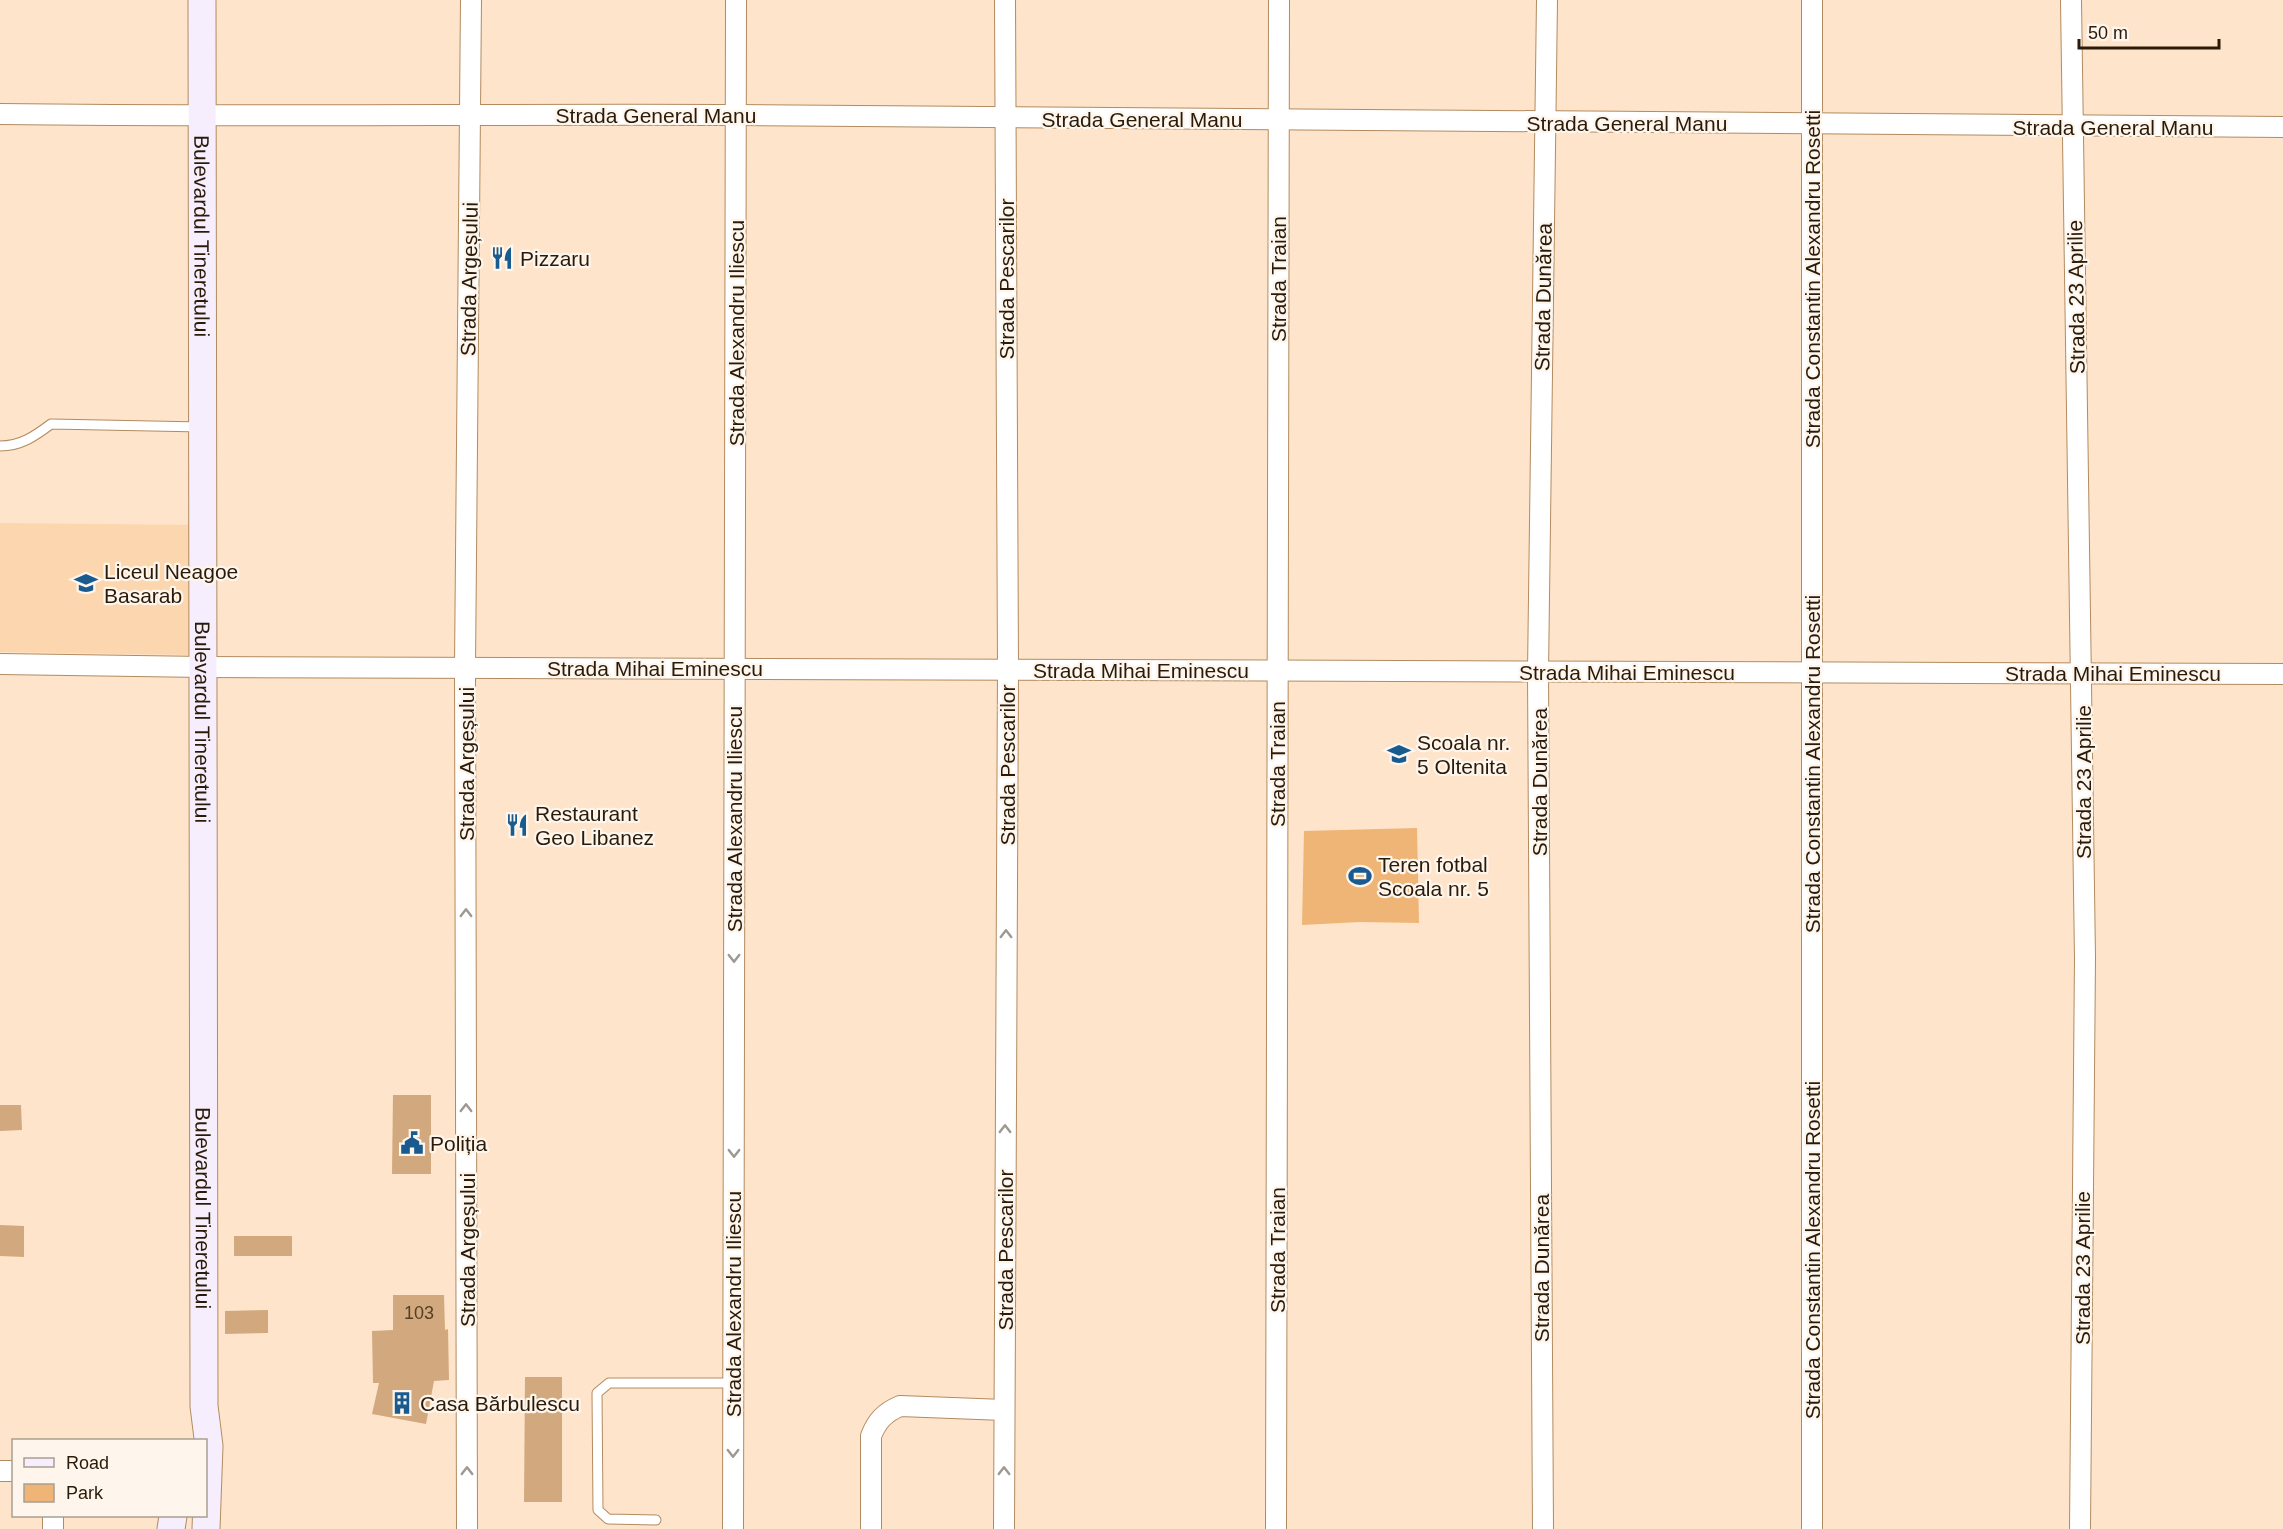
<svg xmlns="http://www.w3.org/2000/svg" width="2283" height="1529" font-family="Helvetica,sans-serif">
  <rect width="100%" height="100%" fill="#fee4ca"/>
  <!-- built -->
  <polygon fill="#fcd6ae" points="0,523 195,525 196,655 0,652"/>
  <!-- green -->
  <polygon fill="#eeb577" points="1417,828 1419,923 1360,922 1302,925 1304,831"/>
  <!-- building -->
  <g fill="#d2a97e">
    <polygon points="393,1095 431,1095 431,1174 392,1174"/>
    <polygon points="0,1105 21,1105 22,1130 0,1131"/>
    <polygon points="0,1225 24,1226 24,1257 0,1256"/>
    <rect x="234" y="1236" width="58" height="20"/>
    <polygon points="393,1295 444,1295 445,1330 448,1329 449,1380 434,1381 426,1424 372,1414 379,1383 373,1383 372,1331 393,1330"/>
    <polygon points="268,1310 268,1333 225,1334 225,1311"/>
    <polygon points="525,1377 562,1377 562,1502 524,1502"/>
  </g>
  <g fill="none" stroke-linecap="round" stroke-linejoin="round">
    <!-- lane casing -->
    <g stroke="#b28b60" stroke-width="11">
      <g id="lane">
        <path d="M0 446C21 446 35 436 51 424L202 427"/>
        <polyline points="656,1520 608,1519 598,1510 597,1393 609,1383 732,1383"/>
      </g>
    </g>
    <!-- street casing -->
    <g stroke="#b28b60" stroke-width="22">
      <g id="street">
        <polyline points="1812,0 1812,1529"/>
        <polyline points="2071,0 2085,958 2080,1529"/>
        <path d="M0 114C245 117 489 114 734 115 1251 118 1767 126 2283 127"/>
        <polyline points="0,664 204,667 2283,674"/>
        <polyline points="0,1471 14,1471"/>
        <polyline points="53,1516 53,1529"/>
        <polyline points="467,1529 465,667 471,0"/>
        <polyline points="733,1529 736,0"/>
        <path d="M871 1529V1436C877 1421 884 1413 900 1406L1004 1410"/>
        <polyline points="1004,1529 1008,669 1005,0"/>
        <polyline points="1276,1529 1279,0"/>
        <polyline points="1543,1529 1538,672 1547,0"/>
      </g>
    </g>
    <!-- secondary casing -->
    <g stroke="#b28b60" stroke-width="29">
      <g id="secondary">
        <path id="s1" d="M202 0 204 1406 209 1446 206 1529"/>
        <polyline points="171,1529 173,1516"/>
      </g>
    </g>
    <!-- lane -->
    <use href="#lane" stroke="#fff" stroke-width="9"/>
    <!-- street -->
    <use href="#street" stroke="#fff" stroke-width="20"/>
    <!-- secondary -->
    <use href="#secondary" stroke="#f6eefd" stroke-width="27"/>
  </g>
  <!-- one-way arrows -->
  <defs><path id="oneway-chevron" d="M-2-3.5L2.5 0L-2 3.5" fill="none" stroke-width="1.6" stroke-linecap="round" stroke-linejoin="round" transform="scale(1.5)"/></defs>
  <g stroke="#9f9890">
    <use href="#oneway-chevron" transform="translate(466 913) rotate(-90)"/>
    <use href="#oneway-chevron" transform="translate(1006 934) rotate(-90)"/>
    <use href="#oneway-chevron" transform="translate(734 958) rotate(90)"/>
    <use href="#oneway-chevron" transform="translate(466 1108) rotate(-90)"/>
    <use href="#oneway-chevron" transform="translate(1005 1129) rotate(-90)"/>
    <use href="#oneway-chevron" transform="translate(734 1153) rotate(90)"/>
    <use href="#oneway-chevron" transform="translate(733 1453) rotate(90)"/>
    <use href="#oneway-chevron" transform="translate(467 1471) rotate(-90)"/>
    <use href="#oneway-chevron" transform="translate(1004 1471) rotate(-90)"/>
  </g>
  <!-- icons -->
  <defs>
    <g id="restaurant-bare" transform="scale(1.8)"><path d="M-5-6h1v4h1v-4h1v4h1v-4h1v5L-1.5 .5V6h-2V.5L-5-1ZM5-6V6H3V1.5H1.5Q1.5-4 5-6Z" fill="#195a8f" stroke="#fef5ec" stroke-width="2.5" paint-order="stroke"/></g>
    <g id="school-bare" transform="scale(1.8)"><path d="M0-5L7-2L0 1L-7-2ZM-4 1L0 2.5L4 1V4Q0 6-4 4Z" fill="#195a8f" stroke="#fef5ec" stroke-width="2.5" paint-order="stroke"/></g>
    <g id="stadium-bare" transform="scale(1.8)"><path d="M0-5a6.5 5 0 1 0 0 10a6.5 5 0 1 0 0-10ZM-3.5-1.8h7v3.6h-7Z" fill="#195a8f" stroke="#fef5ec" stroke-width="2.5" paint-order="stroke"/></g>
    <g id="civic-bare" transform="scale(1.8)"><path d="M-.6-6.5H3V-4.5H.6V-3L4-1V1h2V6H-6V1h2V-1L-.6-3ZM-1.2 2.5V6h2.4V2.5Z" fill="#195a8f" stroke="#fef5ec" stroke-width="2.5" paint-order="stroke"/></g>
    <g id="building-bare" transform="scale(1.8)"><path d="M-4-6H4V6H1V3H-1V6H-4ZM-2.5-4.3h1.7v1.8h-1.7ZM.8-4.3h1.7v1.8H.8ZM-2.5-1h1.7V.8h-1.7ZM.8-1h1.7V.8H.8Z" fill="#195a8f" stroke="#fef5ec" stroke-width="2.5" paint-order="stroke"/></g>
  </defs>
  <g fill-rule="evenodd">
    <use href="#restaurant-bare" x="502" y="258"/>
    <use href="#school-bare" x="86" y="583"/>
    <use href="#school-bare" x="1399" y="754"/>
    <use href="#restaurant-bare" x="517" y="825"/>
    <use href="#stadium-bare" x="1360" y="876"/>
    <use href="#civic-bare" x="412" y="1143"/>
    <use href="#building-bare" x="402" y="1403"/>
  </g>
  <g text-anchor="middle" dominant-baseline="central" stroke-width="4.5" stroke-linejoin="round" paint-order="stroke">
    <!-- number labels -->
    <g font-size="18" fill="#543e26">
      <text x="419" y="1313">103</text>
    </g>
    <!-- street labels -->
    <g font-size="21" fill="#2a1b09" stroke="#fef5ec">
      <text x="656" y="115">Strada General Manu</text>
      <text x="1142" y="119">Strada General Manu</text>
      <text x="1627" y="123">Strada General Manu</text>
      <text x="2113" y="127">Strada General Manu</text>
      <text stroke="none"><textPath href="#s1" startOffset="236">Bulevardul Tineretului</textPath></text>
      <text transform="translate(469 279) rotate(-89)">Strada Argeșului</text>
      <text transform="translate(1006 279) rotate(-90)">Strada Pescarilor</text>
      <text transform="translate(1278 279) rotate(-90)">Strada Traian</text>
      <text transform="translate(1812 279) rotate(-90)">Strada Constantin Alexandru Rosetti</text>
      <text transform="translate(1543 297) rotate(-89)">Strada Dunărea</text>
      <text transform="translate(2076 297) rotate(-91)">Strada 23 Aprilie</text>
      <text transform="translate(736 333) rotate(-90)">Strada Alexandru Iliescu</text>
      <text x="655" y="668">Strada Mihai Eminescu</text>
      <text x="1141" y="670">Strada Mihai Eminescu</text>
      <text x="1627" y="672">Strada Mihai Eminescu</text>
      <text x="2113" y="673">Strada Mihai Eminescu</text>
      <text stroke="none"><textPath href="#s1" startOffset="722">Bulevardul Tineretului</textPath></text>
      <text transform="translate(466 764) rotate(-90)">Strada Argeșului</text>
      <text transform="translate(1277 764) rotate(-90)">Strada Traian</text>
      <text transform="translate(1812 764) rotate(-90)">Strada Constantin Alexandru Rosetti</text>
      <text transform="translate(1007 765) rotate(-90)">Strada Pescarilor</text>
      <text transform="translate(1539 782) rotate(-90)">Strada Dunărea</text>
      <text transform="translate(2083 782) rotate(-90)">Strada 23 Aprilie</text>
      <text transform="translate(734 819) rotate(-90)">Strada Alexandru Iliescu</text>
      <text stroke="none"><textPath href="#s1" startOffset="1208">Bulevardul Tineretului</textPath></text>
      <text transform="translate(467 1250) rotate(-90)">Strada Argeșului</text>
      <text transform="translate(1005 1250) rotate(-90)">Strada Pescarilor</text>
      <text transform="translate(1277 1250) rotate(-90)">Strada Traian</text>
      <text transform="translate(1812 1250) rotate(-90)">Strada Constantin Alexandru Rosetti</text>
      <text transform="translate(1541 1268) rotate(-90)">Strada Dunărea</text>
      <text transform="translate(2082 1268) rotate(-90)">Strada 23 Aprilie</text>
      <text transform="translate(733 1304) rotate(-90)">Strada Alexandru Iliescu</text>
    </g>
    <!-- poi labels -->
    <g font-size="21" fill="#2a1b09" stroke="#fef5ec" text-anchor="start">
      <text x="520" y="258">Pizzaru</text>
      <text x="104" y="571">Liceul Neagoe<tspan x="104" dy="24">Basarab</tspan></text>
      <text x="1417" y="742">Scoala nr.<tspan x="1417" dy="24">5 Oltenita</tspan></text>
      <text x="535" y="813">Restaurant<tspan x="535" dy="24">Geo Libanez</tspan></text>
      <text x="1378" y="864">Teren fotbal<tspan x="1378" dy="24">Scoala nr. 5</tspan></text>
      <text x="430" y="1143">Poliția</text>
      <text x="420" y="1403">Casa Bărbulescu</text>
    </g>
  </g>
  <!-- legend -->
  <rect x="12" y="1439" width="195" height="78" fill="#fef5ec" stroke="#a99e91" stroke-width="1.5"/>
  <rect x="24" y="1458" width="30" height="9" fill="#f6eefd" stroke="#a99e91" stroke-width="1.5"/>
  <text x="66" y="1469" font-size="18" fill="#2a1b09">Road</text>
  <rect x="24" y="1484" width="30" height="18" fill="#eeb577" stroke="#a99e91" stroke-width="1.5"/>
  <text x="66" y="1499" font-size="18" fill="#2a1b09">Park</text>
  <!-- scale -->
  <path d="M2079 39v9h140v-9" fill="none" stroke="#2a1b09" stroke-width="3"/>
  <text x="2088" y="39" font-size="18" fill="#2a1b09" stroke="#fef5ec" stroke-width="4.5" paint-order="stroke">50 m</text>
</svg>
